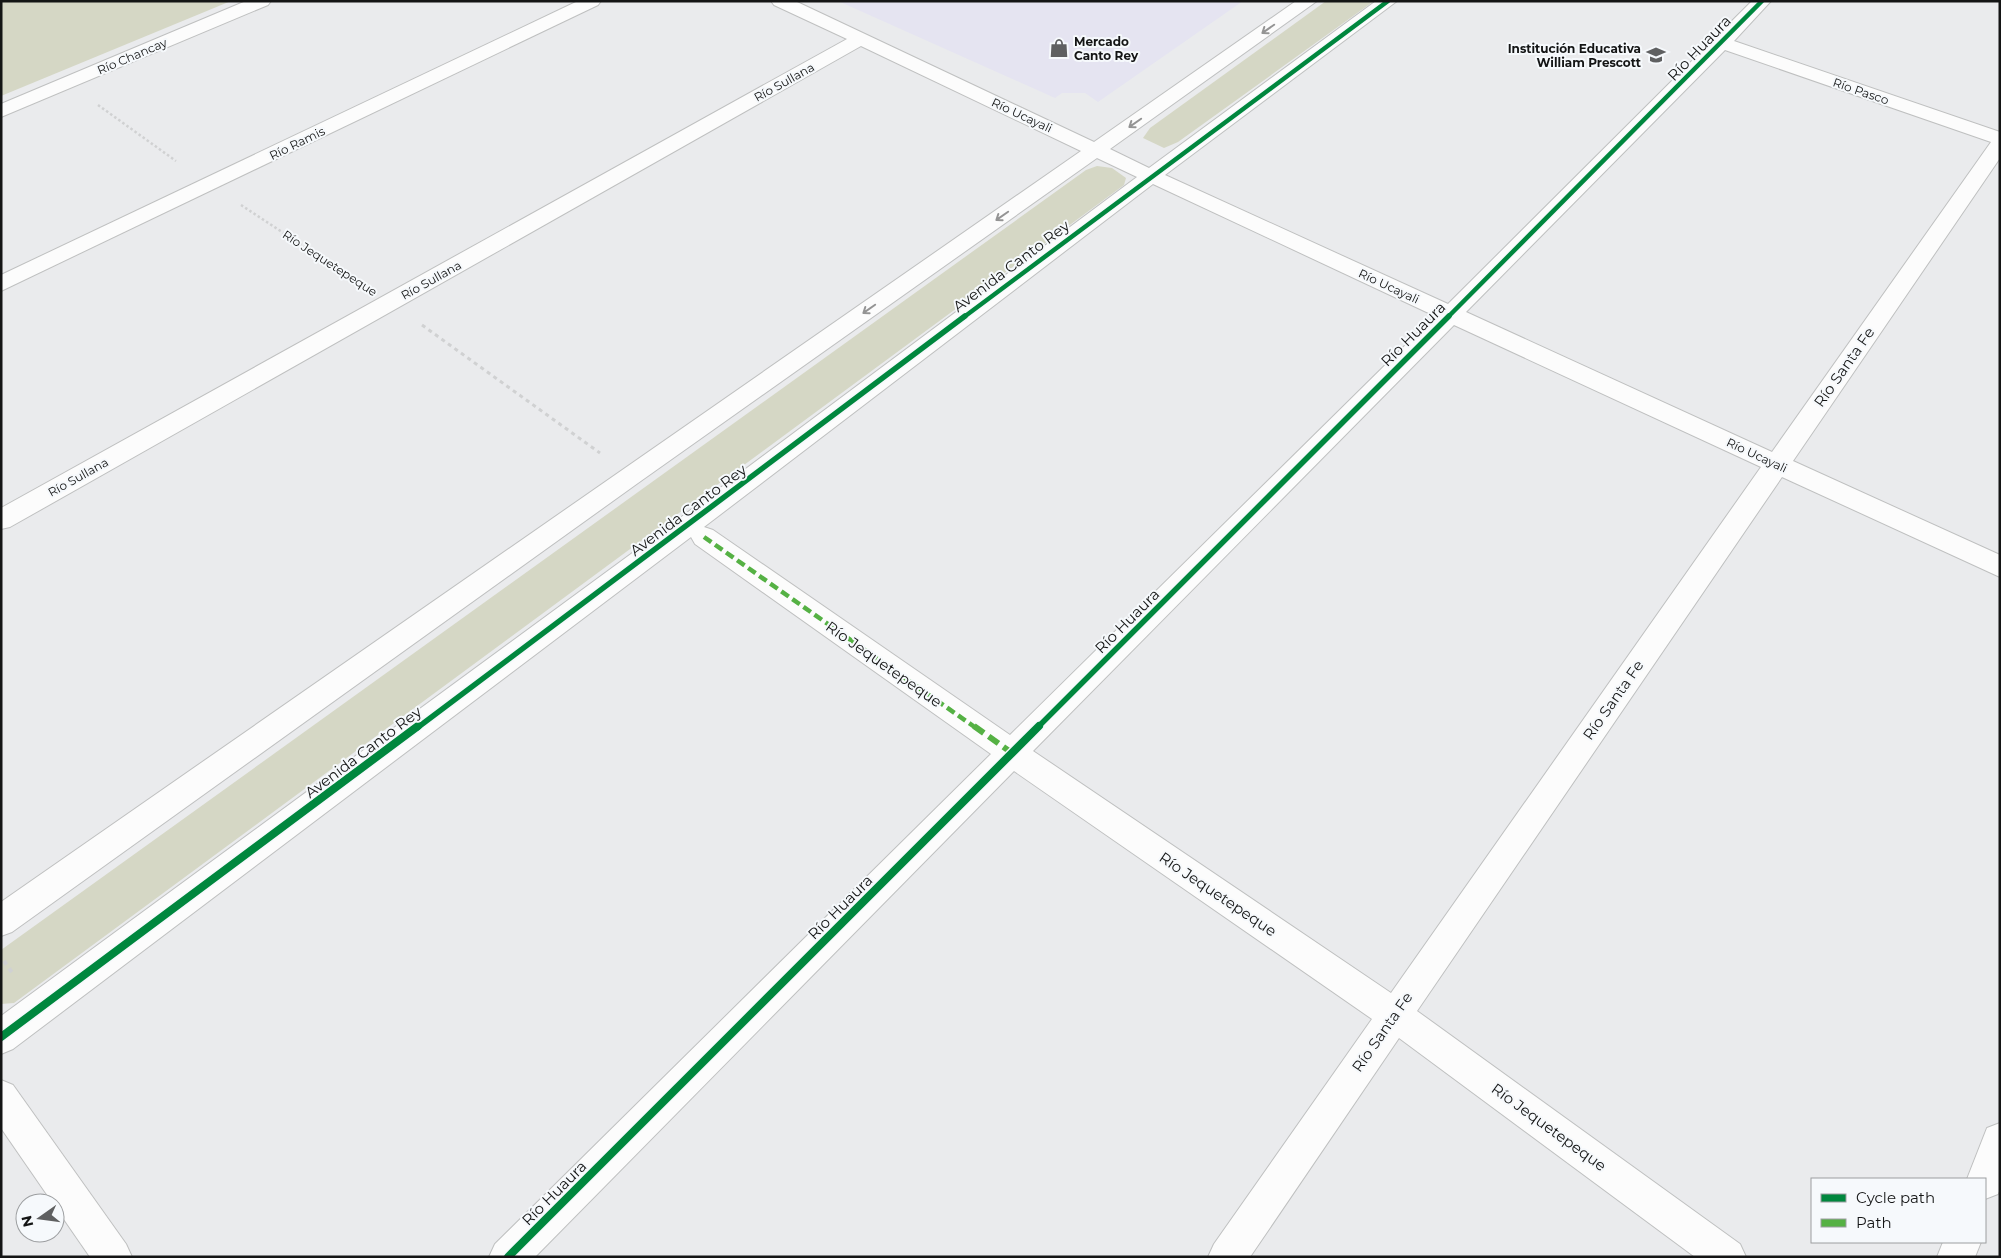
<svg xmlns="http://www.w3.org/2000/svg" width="2001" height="1258" font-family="Montserrat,sans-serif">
  <rect width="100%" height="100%" fill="#eaebed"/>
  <!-- commercial -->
  <polygon fill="#e5e4f1" points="838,1 1243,1 1098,102 1085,93 1062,93 1055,98"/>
  <!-- green -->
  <g fill="#d5d7c5">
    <polygon points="1,1 231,1 1,96"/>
    <polygon points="1326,1 1374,1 1178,142 1164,148 1143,138 1150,128"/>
    <polygon points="1097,166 1112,168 1126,178 1124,185 14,1003 1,1004 1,950 1086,170"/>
  </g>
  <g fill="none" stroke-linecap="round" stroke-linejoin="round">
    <!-- minor casing -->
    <g stroke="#bfc0c0" stroke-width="2">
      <g id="minor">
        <polygon points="246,1 271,1 268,5 1,117 1,104"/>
        <polygon points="578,1 601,1 598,5 1,291 1,275"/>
        <path d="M771 1H795L1094 142 1296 1H1317L1110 149 1149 168 1376 1H1397L1165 175 1448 304 1752 1H1771L1734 41 2000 132V158L1793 461 2000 555V577L1782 477 1417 1011 1740 1244 1746 1257H1695L1399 1038 1250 1257H1208L1214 1244 1372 1019 1014 771 535 1257H489L495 1244 991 754 695 544 691 537 13 1049 1 1054V1016L680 518 1137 177 1097 158 638 483 12 932 1 936V902L1081 151 861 46 10 527 1 529V508L847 39 774 5ZM1725 50 1991 142 1772 452 1466 312ZM1153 184 1435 316 1010 735 713 530 704 527ZM1454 325 1761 467 1391 993 1033 751Z"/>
        <polygon points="1,1080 13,1085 126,1244 132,1257 90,1257 1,1128"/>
        <polygon points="2000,1123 2000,1189 1998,1194 1985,1199 1985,1179 1967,1179 1987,1128"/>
        <polygon points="1943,1242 1981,1242 1975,1257 1937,1257"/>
      </g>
    </g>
    <!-- path-far2 -->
    <g stroke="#d0d1d2" stroke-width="2.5" stroke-dasharray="2.5 2.5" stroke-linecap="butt">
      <polyline points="98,105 176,161"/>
      <polyline points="241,205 355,280"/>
    </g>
    <!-- path-far1 -->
    <polyline stroke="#d0d1d2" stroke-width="3" stroke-dasharray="4 4" stroke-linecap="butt" points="422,325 600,453"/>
    <!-- path -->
    <polyline stroke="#d0d1d2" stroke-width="4" stroke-dasharray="4.5 4.5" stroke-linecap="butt" points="4,961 13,974"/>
    <!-- minor -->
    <use href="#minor" fill="#fcfcfc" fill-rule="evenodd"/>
    <!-- quiet-far1 -->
    <polyline stroke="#55b144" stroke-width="4.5" stroke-dasharray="9 4.5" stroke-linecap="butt" points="704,537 976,728"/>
    <!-- quiet -->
    <polyline stroke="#55b144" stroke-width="6" stroke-dasharray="12 6" stroke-linecap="butt" points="974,726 1012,753"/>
    <!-- cycleway-far2 casing -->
    <g stroke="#f6f9fc" stroke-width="7">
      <g id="cycleway-far2">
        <polyline points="964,317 1388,1"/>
        <polyline points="1448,317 1762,1"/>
      </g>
    </g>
    <!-- cycleway-far1 casing -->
    <g stroke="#f6f9fc" stroke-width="9">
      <g id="cycleway-far1">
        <polyline points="417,728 965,316"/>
        <polyline points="1037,728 1449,316"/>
      </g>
    </g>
    <!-- cycleway casing -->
    <g stroke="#f6f9fc" stroke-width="11">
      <g id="cycleway">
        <polyline points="1,1037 418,726"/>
        <polyline points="508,1257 1039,726"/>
      </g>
    </g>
    <!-- cycleway-far2 -->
    <use href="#cycleway-far2" stroke="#00873e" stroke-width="4.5"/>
    <!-- cycleway-far1 -->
    <use href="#cycleway-far1" stroke="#00873e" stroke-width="5.5"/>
    <!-- cycleway -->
    <use href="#cycleway" stroke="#00873e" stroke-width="8"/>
  </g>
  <!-- one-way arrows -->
  <defs><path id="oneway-shaft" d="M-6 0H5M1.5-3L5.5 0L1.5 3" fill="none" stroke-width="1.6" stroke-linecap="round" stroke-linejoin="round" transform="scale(1.25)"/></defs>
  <g stroke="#949494">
    <use href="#oneway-shaft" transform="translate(1268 29) rotate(145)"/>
    <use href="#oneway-shaft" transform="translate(1135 123) rotate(145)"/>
    <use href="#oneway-shaft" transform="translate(1002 216) rotate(145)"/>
    <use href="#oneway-shaft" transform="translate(869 309) rotate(145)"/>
  </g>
  <!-- icons -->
  <defs>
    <g id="shop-bare" transform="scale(1.5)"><path d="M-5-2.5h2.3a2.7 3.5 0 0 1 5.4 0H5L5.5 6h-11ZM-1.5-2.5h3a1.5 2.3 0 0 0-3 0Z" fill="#5f6061" stroke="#f6f9fc" stroke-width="2.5" paint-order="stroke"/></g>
    <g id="school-bare" transform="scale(1.5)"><path d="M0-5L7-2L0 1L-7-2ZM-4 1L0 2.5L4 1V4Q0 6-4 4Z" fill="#5f6061" stroke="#f6f9fc" stroke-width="2.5" paint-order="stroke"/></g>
  </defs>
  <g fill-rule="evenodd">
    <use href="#shop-bare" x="1059" y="48"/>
    <use href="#school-bare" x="1656" y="55"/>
  </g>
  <g text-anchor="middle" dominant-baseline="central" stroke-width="4" stroke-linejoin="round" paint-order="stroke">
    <!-- far-poi labels -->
    <g font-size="12" font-weight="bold" fill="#141515" stroke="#f6f9fc" text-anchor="start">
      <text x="1074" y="41">Mercado<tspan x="1074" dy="14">Canto Rey</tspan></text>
      <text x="1641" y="48" text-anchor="end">Institución Educativa<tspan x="1641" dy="14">William Prescott</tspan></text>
    </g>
    <!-- far-street labels -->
    <g font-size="12" fill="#141515" stroke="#f6f9fc">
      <text transform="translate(132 56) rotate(-23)">Río Chancay</text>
      <text transform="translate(784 82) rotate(-29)">Río Sullana</text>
      <text transform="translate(1861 91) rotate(19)">Río Pasco</text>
      <text transform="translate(1022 115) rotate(25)">Río Ucayali</text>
      <text transform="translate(297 143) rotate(-26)">Río Ramis</text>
      <text transform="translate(330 263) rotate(33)">Río Jequetepeque</text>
      <text transform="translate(431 280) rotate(-29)">Río Sullana</text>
      <text transform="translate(1389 286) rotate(25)">Río Ucayali</text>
      <text transform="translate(1757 455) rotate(25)">Río Ucayali</text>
      <text transform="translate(78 477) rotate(-29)">Río Sullana</text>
    </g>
    <!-- street labels -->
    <g font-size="15" fill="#141515" stroke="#f6f9fc">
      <text transform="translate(1699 48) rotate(-46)">Río Huaura</text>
      <text transform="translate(1011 266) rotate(-37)">Avenida Canto Rey</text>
      <text transform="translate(1413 334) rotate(-45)">Río Huaura</text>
      <text transform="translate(1844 367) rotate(-55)">Río Santa Fe</text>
      <text transform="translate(688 510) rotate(-37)">Avenida Canto Rey</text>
      <text transform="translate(1127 621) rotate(-45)">Río Huaura</text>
      <text transform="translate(884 664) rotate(35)">Río Jequetepeque</text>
      <text transform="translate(1613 700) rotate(-55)">Río Santa Fe</text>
      <text transform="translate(363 752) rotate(-37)">Avenida Canto Rey</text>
      <text transform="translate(1218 894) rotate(34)">Río Jequetepeque</text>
      <text transform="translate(840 907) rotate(-45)">Río Huaura</text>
      <text transform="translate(1382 1032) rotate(-55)">Río Santa Fe</text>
      <text transform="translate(1549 1127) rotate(36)">Río Jequetepeque</text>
      <text transform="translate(554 1193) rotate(-45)">Río Huaura</text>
    </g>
  </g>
  <!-- border -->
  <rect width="2001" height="1258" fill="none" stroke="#141515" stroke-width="5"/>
  <!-- legend -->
  <rect x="1811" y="1178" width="175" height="65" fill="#f6f9fc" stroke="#9c9ea0"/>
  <rect x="1821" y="1194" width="25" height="8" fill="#00873e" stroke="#9c9ea0"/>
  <text x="1856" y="1203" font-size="15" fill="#141515">Cycle path</text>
  <rect x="1821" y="1219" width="25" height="8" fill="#55b144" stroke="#9c9ea0"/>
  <text x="1856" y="1228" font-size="15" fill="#141515">Path</text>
  <!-- north arrow -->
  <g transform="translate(40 1218) rotate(256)"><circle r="24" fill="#f6f9fc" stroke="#9c9ea0"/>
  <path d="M0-4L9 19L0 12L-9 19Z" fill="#5f6061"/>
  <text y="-8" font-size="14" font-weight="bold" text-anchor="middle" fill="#141515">N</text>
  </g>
</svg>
